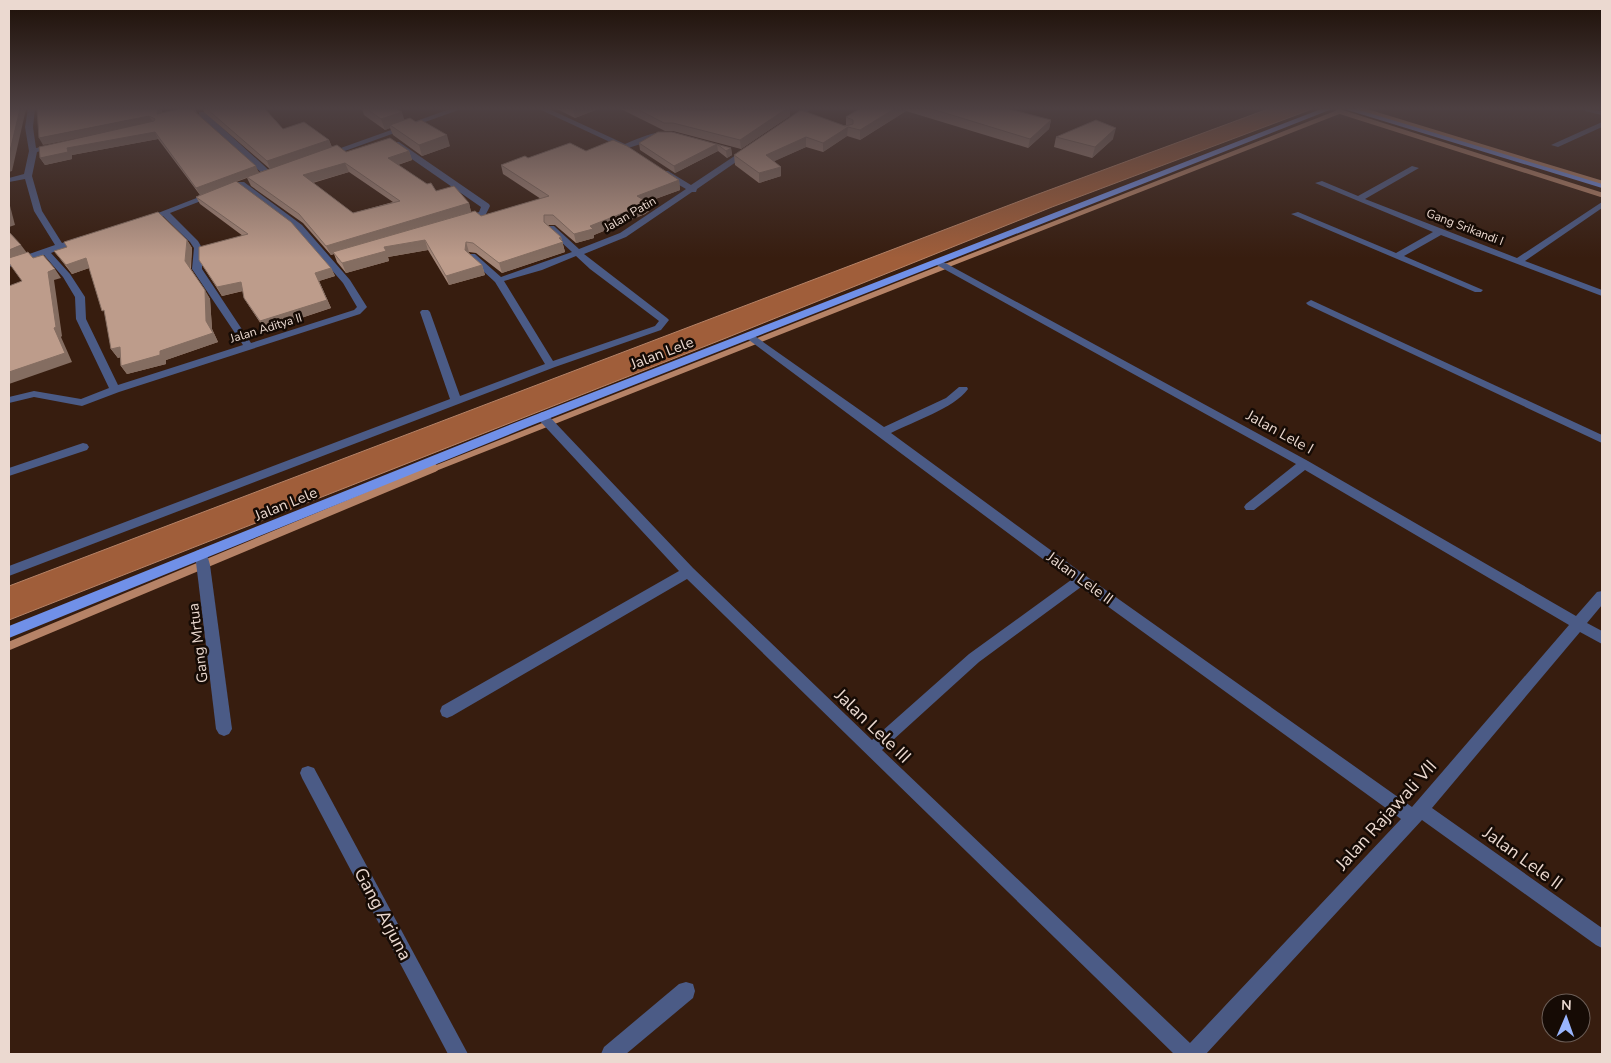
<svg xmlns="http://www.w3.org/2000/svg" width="1611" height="1063" font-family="'Nunito Sans',sans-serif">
  <rect width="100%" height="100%" fill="#371d0f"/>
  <!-- water -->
  <polygon fill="#a05e3a" stroke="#b68367" points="1268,109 1312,109 1052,207 726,338 9,620 9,586 1033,196"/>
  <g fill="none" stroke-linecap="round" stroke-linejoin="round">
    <!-- stream-far2 -->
    <g stroke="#b68367" stroke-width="4.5">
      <polyline points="1359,109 1602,183"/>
      <polyline points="1338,111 1602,195"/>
      <polyline points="943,267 1341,111"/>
    </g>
    <!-- stream-far1 -->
    <polyline stroke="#b68367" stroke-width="5.5" points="431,470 946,266"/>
    <!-- stream -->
    <polyline stroke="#b68367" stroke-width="8" points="9,646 434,468"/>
    <!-- minor -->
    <g fill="#4b5b86" fill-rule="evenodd">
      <polygon points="28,109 35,109 33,127 36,148 55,144 59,146 37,152 32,176 42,211 62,243 82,236 86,239 51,253 70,274 85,297 86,319 118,385 243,345 192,269 194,248 190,242 163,216 144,223 140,220 212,192 219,194 170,213 198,241 202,248 202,269 251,343 354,310 357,307 343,283 296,229 238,186 238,182 244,182 302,225 350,280 367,307 360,314 119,392 82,406 34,397 9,403 9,397 34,391 81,399 109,388 76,319 75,297 63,277 44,255 9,267 9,261 55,245 34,211 25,179 9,182 9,178 24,174 29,151 25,127"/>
      <polygon points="450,109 461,109 331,156 324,154"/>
      <path d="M539 109H549L625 144C636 140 658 128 669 135L625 149Z"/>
      <polygon points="803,109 811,109 794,123 788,123 788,119"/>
      <polygon points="1585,109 1602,111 1602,115 1585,111"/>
      <polygon points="199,112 205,112 272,173 272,177 266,177 199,116"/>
      <polygon points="1602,122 1602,127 1558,147 1551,145"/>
      <polygon points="393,142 399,142 489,204 490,206 485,216 460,222 460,218 479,212 481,207 393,146"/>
      <path d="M745 149 752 151 697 189 696 192H692L626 237 584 254 667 318 669 320 661 330 555 367 9 576V566L450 399 420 312 422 310H428L430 312 460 396 545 364 495 282 469 258V254H475L501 277 572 252 548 230V226H554L579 249 620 233 686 189 662 175V171H668L691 185ZM576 256 590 269 659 321 655 326 553 361 504 281 542 270Z"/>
      <polygon points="1412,166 1419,168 1365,199 1517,258 1602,202 1602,208 1525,261 1602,290 1602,296 1441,235 1404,256 1483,290 1481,292 1475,292 1291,214 1298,212 1396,253 1433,232 1315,183 1322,181 1358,196"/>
      <path d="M938 259 1308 461 1576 616 1597 592 1602 591V605L1587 623 1602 631V644L1580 632 1432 808 1602 928V948L1596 945 1422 820 1206 1054H1174L687 579 452 716 447 718 442 716 440 711 442 706 679 571 538 419 536 416 542 412 546 413 693 568 872 740 969 654 1071 580 745 337 744 335 749 332 884 427 946 398 959 387H967L968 389C953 409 914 421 891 433L1086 576 1412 807 1569 625 1305 470 1254 510H1246L1244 507 1246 504 1296 464 935 264 933 262ZM1081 587 1401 819 1190 1043 882 750 979 662Z"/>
      <polygon points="1311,300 1602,435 1602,443 1308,305 1306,303"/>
      <polygon points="83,443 87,444 89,447 87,450 9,476 9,468"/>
      <polygon points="201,549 206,551 210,565 232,729 229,734 224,736 219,734 216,729 195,554 196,551"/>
      <polygon points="308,766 314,768 468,1054 448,1054 302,778 300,773 302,768"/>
      <polygon points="686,982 693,984 695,991 693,998 626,1054 601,1054 604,1047 679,984"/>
    </g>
    <!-- major -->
    <g fill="#7090e8" fill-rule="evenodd">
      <polygon points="1321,109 1332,109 530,426 9,638 9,626 522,420"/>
      <polygon points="1344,109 1356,109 1602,184 1602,188"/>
    </g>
  </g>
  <!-- wall -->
  <g fill="#a38678" fill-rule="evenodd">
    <path d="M179 109H195L197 113 259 172 270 169 204 112 203 109H265L283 129 329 140 332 147 346 152 409 151 412 160 398 165 436 191 469 203 471 212 481 216 541 199 503 174 501 165 528 158 586 151 679 180 680 190 647 202 649 211 645 214 594 235V238L576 243 555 225H548L561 237 565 252 502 273 476 253 469 252V253L482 265 485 275 449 285 428 250 388 257 389 261 346 273 337 262 334 254 331 255 303 223 251 186 247 178 236 182 331 268 335 276 319 281 331 308 265 330 249 306 244 298 243 291 222 296 199 260 243 236 200 204 196 197 200 195 158 139 72 155V159L45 165 40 158 111 131 43 145 162 110V113ZM349 172 393 202 353 213 313 183Z"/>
    <polygon points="362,109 397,109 404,120 450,146 422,156 393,135 390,128 385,130 364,115"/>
    <polygon points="557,109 598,109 575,118"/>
    <polygon points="621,109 693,109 790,116 741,149 673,131 665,131"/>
    <polygon points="859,109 1009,109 1051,120 1049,129 1028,148 906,111 860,140 847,136 823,152 806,147 774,161 781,167 781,176 759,183 735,165 734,155 846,125 846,117"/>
    <polygon points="658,132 731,148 732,155 727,158 718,151 675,173 640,150 639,143"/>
    <polygon points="1056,137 1113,139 1092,158 1054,147"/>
    <polygon points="187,240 192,248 191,269 210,299 212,329 218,342 166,360 166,364 127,374 121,366 120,357 118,358 111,349 106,317 89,268 72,274 54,251"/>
  </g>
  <!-- shaded-wall -->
  <g fill="#846d61">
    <polygon points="20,109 26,109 12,171 9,172 9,155"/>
    <polygon points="158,109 162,110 161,120 157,114"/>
    <polygon points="573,109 598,109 575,118"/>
    <polygon points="786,109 790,109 790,116 741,149 740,140"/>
    <polygon points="894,109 906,109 906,111 860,140 860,130"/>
    <polygon points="402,112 405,122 390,125 390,128 385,130 381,119"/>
    <polygon points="149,116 153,122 43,145 39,138"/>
    <polygon points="1051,120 1049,129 1028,148 1030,139"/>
    <polygon points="848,127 847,136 823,152 823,143"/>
    <polygon points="1116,128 1113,139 1092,158 1095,147"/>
    <polygon points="155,132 158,139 72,155 72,159 45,165 40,158 67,148"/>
    <polygon points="447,135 450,146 422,156 419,145"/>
    <polygon points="806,137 806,147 766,165 766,155"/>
    <polygon points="329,140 332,148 270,169 267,161"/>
    <polygon points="717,144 718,151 675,173 674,166"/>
    <polygon points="731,148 732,155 727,158 726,151"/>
    <polygon points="409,151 412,160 391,167 388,158"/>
    <polygon points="345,163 349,172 307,184 303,175"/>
    <polygon points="256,166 259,173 200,195 196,188"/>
    <polygon points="781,167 781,176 759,183 759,173"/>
    <polygon points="679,180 680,190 647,202 649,211 645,214 594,235 594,238 576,243 574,234 590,226 637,196"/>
    <polygon points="9,202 15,225 9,227"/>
    <polygon points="469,203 471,212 333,252 334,254 331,255 326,246"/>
    <polygon points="561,237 565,252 502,273 499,263"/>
    <polygon points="187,240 192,248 190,270 185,261"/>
    <polygon points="425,240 428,250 388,257 389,261 346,273 342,263 384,247"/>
    <polygon points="466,242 469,252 468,259 465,250"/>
    <polygon points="21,245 27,253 9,260 9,250"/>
    <polygon points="86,258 92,267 72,274 66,265"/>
    <polygon points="482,265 485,275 449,285 446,276"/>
    <polygon points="331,268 335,276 319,281 331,308 265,330 260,321 315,273"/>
    <polygon points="55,269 61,278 54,280 62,336 61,337 72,362 9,384 9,372 48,272"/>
    <polygon points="241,282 246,290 222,296 217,287"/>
    <polygon points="205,290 210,299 212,329 218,342 166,360 166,364 127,374 121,366 160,351 206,321"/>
    <polygon points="120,347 126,356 118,358 111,349"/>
  </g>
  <!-- building -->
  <g fill="#bd9c8b" stroke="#846d61" fill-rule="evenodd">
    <polygon points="9,109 20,109 9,155"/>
    <polygon points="37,109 158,109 157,114 179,109 194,109 194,111 256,166 196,188 155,132 67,148 68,152 40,158 39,147 154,121 155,119 149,116 39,138"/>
    <polygon points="207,109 265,109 283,129 304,122 329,140 267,161"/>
    <polygon points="367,109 397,109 402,112 381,119"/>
    <polygon points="637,109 694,110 786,109 740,140 673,123 664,123"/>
    <polygon points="859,109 894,109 860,130 848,127 823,143 806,137 766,155 781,167 759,173 734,155 801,110 845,126 853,124 853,120 846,117"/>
    <polygon points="932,109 1009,109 1051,120 1030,139"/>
    <polygon points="410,118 416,122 421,120 447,135 419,145 390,125"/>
    <polygon points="1096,120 1116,128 1095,147 1056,137"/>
    <polygon points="658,132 672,132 731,148 726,151 717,144 674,166 639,143"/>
    <path d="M390 138 409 151 388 158 427 184 431 183 436 191 454 186 469 203 326 246 299 214 247 177 337 145 346 152ZM345 163 400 201 353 213 303 175Z"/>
    <polygon points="613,140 627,146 679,180 637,196 647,202 643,205 590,226 593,229 574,234 553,215 544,215 544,222 561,237 559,238 563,242 499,263 473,243 466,242 465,250 482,265 446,276 425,240 384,247 386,251 342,263 333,252 475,211 481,216 549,196 501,165 525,156 528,158 570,143 586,151"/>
    <polygon points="236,181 291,222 331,268 315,273 327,300 260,321 244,298 241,282 217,287 199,260 199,247 248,234 196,197"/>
    <polygon points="158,212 187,240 185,261 205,290 206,321 213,333 160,351 160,355 121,366 120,347 111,349 104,310 102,311 86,258 66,265 54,251 67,247 64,242"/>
    <polygon points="9,232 21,245 9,250"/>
    <polygon points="28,252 33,258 43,255 55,269 48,272 56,327 54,328 65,353 9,372 9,286 22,281 9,263 9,258"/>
  </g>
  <!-- sky -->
  <linearGradient id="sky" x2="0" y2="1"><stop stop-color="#1e1008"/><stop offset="0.42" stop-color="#4d4042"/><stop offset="1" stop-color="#4d4042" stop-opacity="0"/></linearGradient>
  <rect width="1611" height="258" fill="url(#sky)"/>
  <g text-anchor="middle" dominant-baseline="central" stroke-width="5" stroke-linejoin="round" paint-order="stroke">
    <!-- far-street labels -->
    <g font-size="12" fill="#ebd9d0" stroke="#160b05">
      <text transform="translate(630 214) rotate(-30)">Jalan Patin</text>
      <text transform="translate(1465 227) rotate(21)">Gang Srikandi I</text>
      <text transform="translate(266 328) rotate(-17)">Jalan Aditya II</text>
    </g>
    <!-- street labels -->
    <g font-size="15" fill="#ebd9d0" stroke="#160b05">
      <text transform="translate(662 353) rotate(-21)">Jalan Lele</text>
      <text transform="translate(1280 432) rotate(29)">Jalan Lele I</text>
      <text transform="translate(286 504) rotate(-22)">Jalan Lele</text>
      <text transform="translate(1080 578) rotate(36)">Jalan Lele II</text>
      <text transform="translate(198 643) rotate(-97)">Gang Mrtua</text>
    </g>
    <!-- near-street labels -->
    <g font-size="18" fill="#ebd9d0" stroke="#160b05">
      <text transform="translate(873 726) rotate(44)">Jalan Lele III</text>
      <text transform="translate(1386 815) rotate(-48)">Jalan Rajawali VII</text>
      <text transform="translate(1523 858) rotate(36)">Jalan Lele II</text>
      <text transform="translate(383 914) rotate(62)">Gang Arjuna</text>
    </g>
  </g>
  <!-- border -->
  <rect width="1611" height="1063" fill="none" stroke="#ebd9d0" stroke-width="20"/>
  <!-- north arrow -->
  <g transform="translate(1566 1018) rotate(2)"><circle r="24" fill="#160b05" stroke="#6b5d56"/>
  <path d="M0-4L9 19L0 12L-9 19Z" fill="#99b5fd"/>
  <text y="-8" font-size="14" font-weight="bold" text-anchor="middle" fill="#ebd9d0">N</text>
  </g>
</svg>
